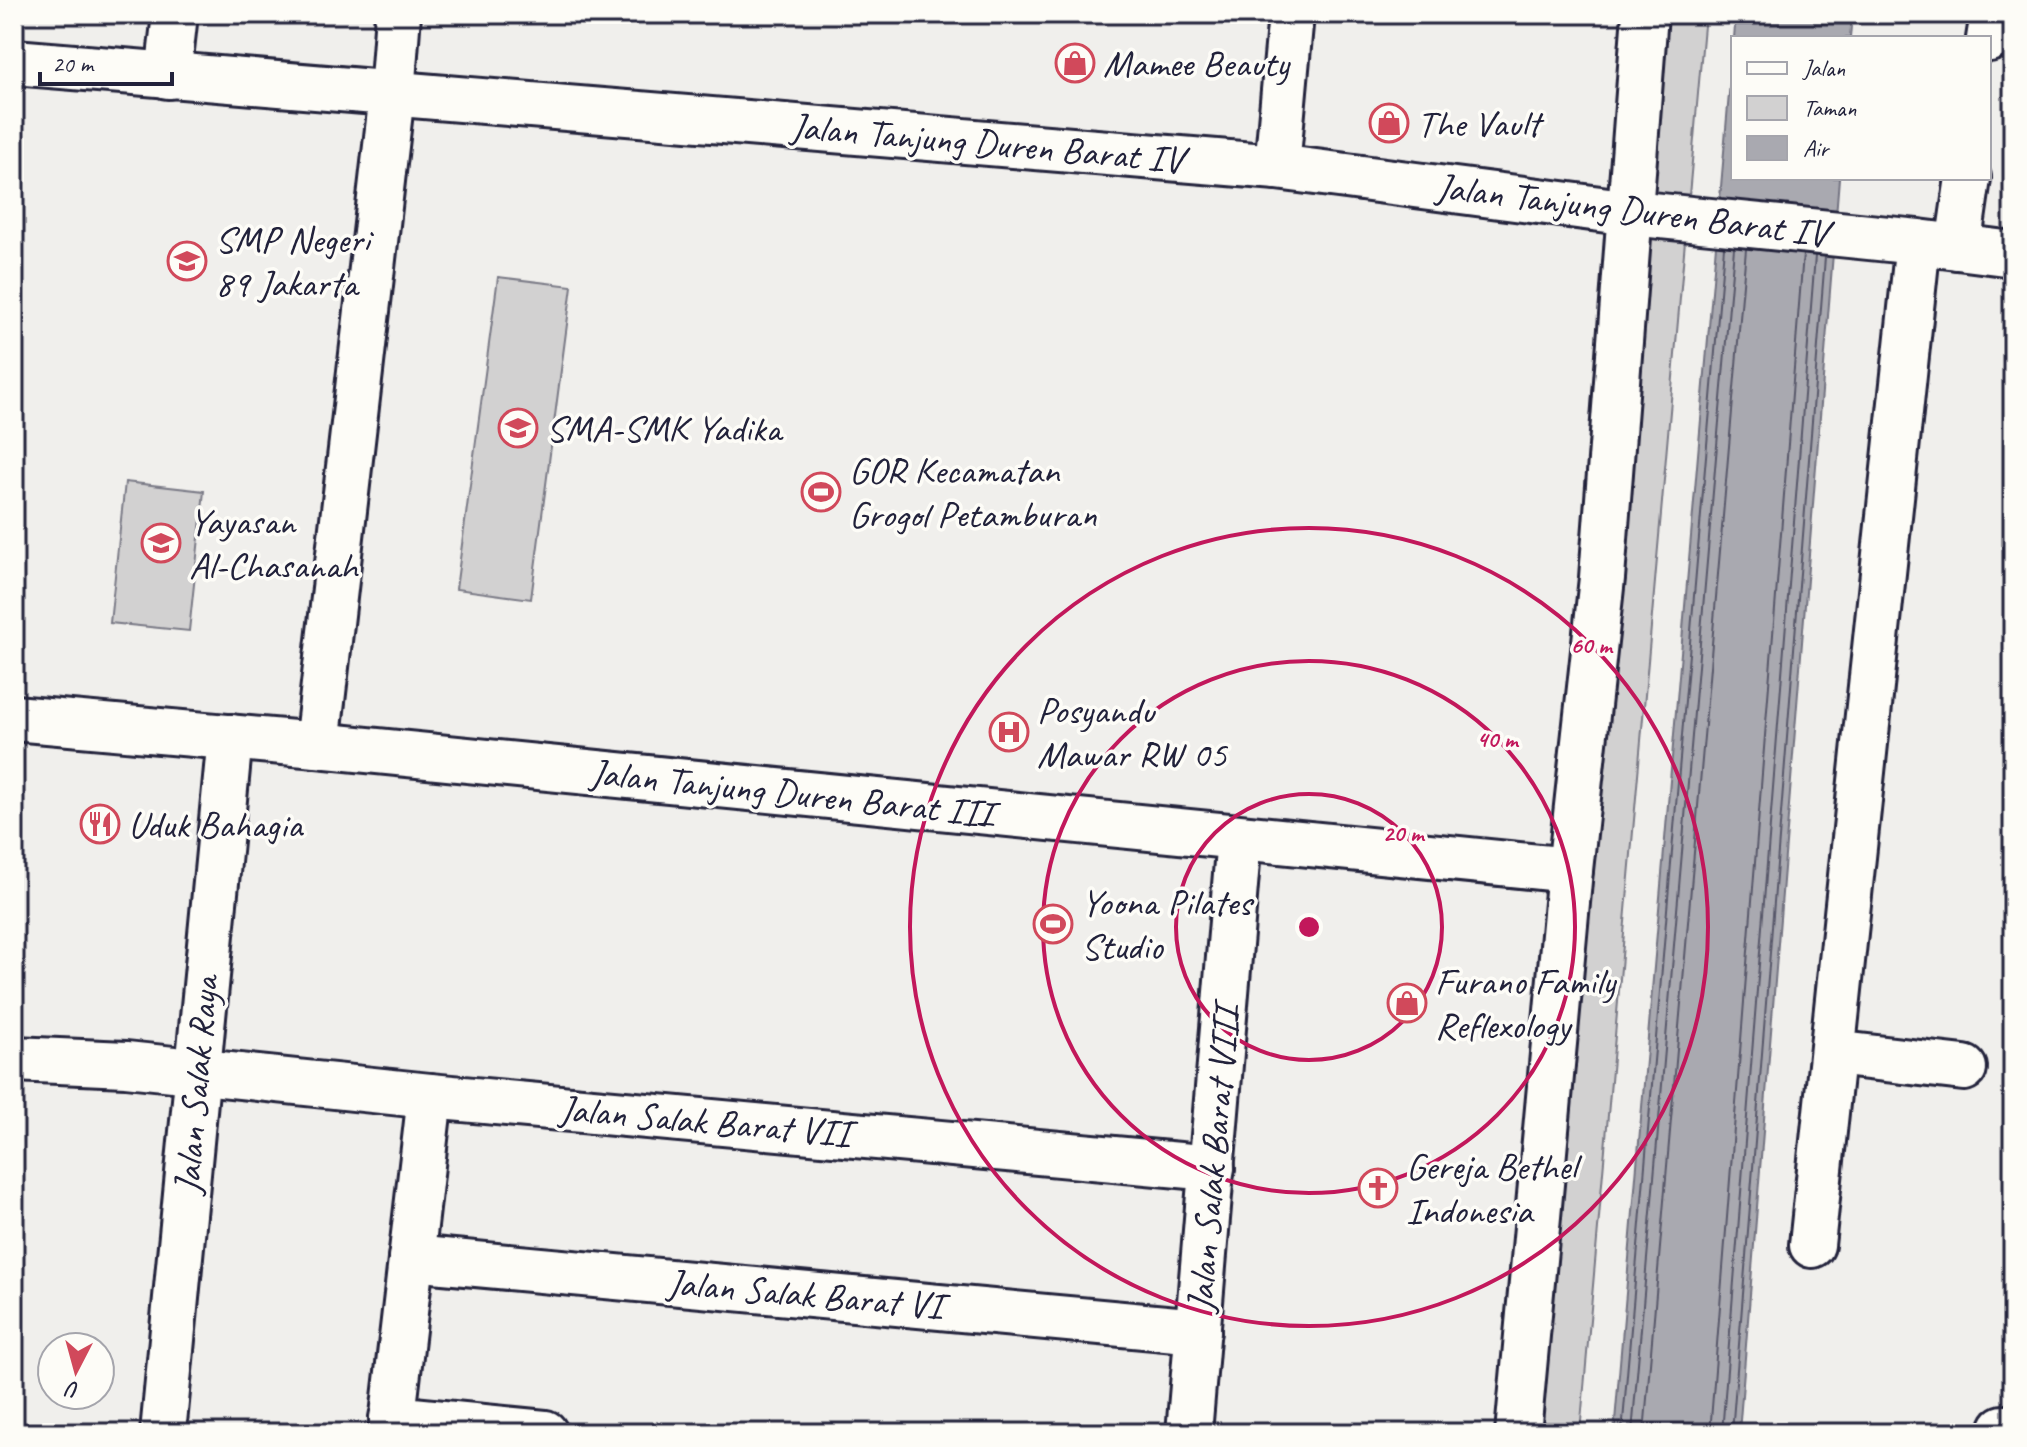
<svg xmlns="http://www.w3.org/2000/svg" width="2027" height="1447" font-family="Caveat,sans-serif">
  <rect width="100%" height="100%" fill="#f0efec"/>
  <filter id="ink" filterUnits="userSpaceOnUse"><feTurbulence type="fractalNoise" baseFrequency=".0125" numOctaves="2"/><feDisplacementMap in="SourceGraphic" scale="16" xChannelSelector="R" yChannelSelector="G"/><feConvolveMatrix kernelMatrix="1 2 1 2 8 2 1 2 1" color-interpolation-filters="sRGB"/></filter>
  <g filter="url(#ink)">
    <!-- green -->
    <g fill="#d2d1d1" stroke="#7a7a86" stroke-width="2">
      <polygon points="1667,14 1705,14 1580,1433 1541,1433"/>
      <polygon points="498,277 572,286 531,599 456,589"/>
      <polygon points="125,482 204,491 189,631 110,623"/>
    </g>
    <!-- water -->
    <g fill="#a9a9b0" stroke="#737381" stroke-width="2">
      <polygon points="1736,14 1852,14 1850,38 1734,38"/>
      <polygon points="1733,47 1733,178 1839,178 1739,1433 1614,1433"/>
    </g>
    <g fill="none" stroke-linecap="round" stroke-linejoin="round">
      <!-- shore -->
      <g stroke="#58586a" stroke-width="2">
        <polyline points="1622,1433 1724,247"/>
        <polyline points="1632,1433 1734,248"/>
        <polyline points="1644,1433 1746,249"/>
        <polyline points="1710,1433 1803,254"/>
        <polyline points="1722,1433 1815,256"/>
        <polyline points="1732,1433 1825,257"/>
      </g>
      <!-- minor casing -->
      <g stroke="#22223b" stroke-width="50">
        <g id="minor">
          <polyline points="1989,39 1993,14"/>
          <polyline points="14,62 1277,167 1631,213 1918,242 2013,254"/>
          <polyline points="168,76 175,14"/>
          <polyline points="1277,167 1291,14"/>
          <polyline points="1958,247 1968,178"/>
          <polyline points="14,718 317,745 1570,870"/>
          <polyline points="317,745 392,94 398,14"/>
          <polyline points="1833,1053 1964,1068"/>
          <polyline points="14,1059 126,1064 430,1096 1212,1168"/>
          <polyline points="1812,1245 1918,242"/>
          <polyline points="411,1258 1198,1331"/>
          <polyline points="392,1418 545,1433"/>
          <polyline points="2003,1428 2013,1428"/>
          <polyline points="163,1433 230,737"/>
          <polyline points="391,1433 430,1096"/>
          <polyline points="1189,1433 1239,838"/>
          <polyline points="1518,1433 1570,870 1602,578 1645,14"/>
        </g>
      </g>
      <!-- minor -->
      <use href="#minor" stroke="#fdfcf7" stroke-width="44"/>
    </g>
  </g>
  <!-- distance rings -->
  <g fill="none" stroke="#c2185b" stroke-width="4">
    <circle cx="1309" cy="927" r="133"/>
    <circle cx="1309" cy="927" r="266"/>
    <circle cx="1309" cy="927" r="399"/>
  </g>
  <!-- icons -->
  <defs>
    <g id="shop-ring" transform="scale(2)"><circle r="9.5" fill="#fdfcf7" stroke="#d1495b" stroke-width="1.5"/><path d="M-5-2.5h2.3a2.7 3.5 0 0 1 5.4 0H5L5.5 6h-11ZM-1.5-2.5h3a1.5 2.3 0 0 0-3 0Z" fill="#d1495b"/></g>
    <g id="school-ring" transform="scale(2)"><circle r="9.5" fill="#fdfcf7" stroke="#d1495b" stroke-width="1.5"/><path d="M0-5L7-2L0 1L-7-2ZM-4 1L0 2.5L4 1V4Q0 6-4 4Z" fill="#d1495b"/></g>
    <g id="stadium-ring" transform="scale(2)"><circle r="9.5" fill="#fdfcf7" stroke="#d1495b" stroke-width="1.5"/><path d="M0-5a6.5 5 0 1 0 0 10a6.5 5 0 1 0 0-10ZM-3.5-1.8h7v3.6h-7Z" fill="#d1495b"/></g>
    <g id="hospital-ring" transform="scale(2)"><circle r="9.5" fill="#fdfcf7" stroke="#d1495b" stroke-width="1.5"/><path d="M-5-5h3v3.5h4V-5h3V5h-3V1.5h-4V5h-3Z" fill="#d1495b"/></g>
    <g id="restaurant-ring" transform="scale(2)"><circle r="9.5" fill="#fdfcf7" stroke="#d1495b" stroke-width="1.5"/><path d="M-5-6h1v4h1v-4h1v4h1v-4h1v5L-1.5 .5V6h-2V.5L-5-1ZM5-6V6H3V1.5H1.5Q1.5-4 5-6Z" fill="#d1495b"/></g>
    <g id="church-ring" transform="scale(2)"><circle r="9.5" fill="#fdfcf7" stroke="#d1495b" stroke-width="1.5"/><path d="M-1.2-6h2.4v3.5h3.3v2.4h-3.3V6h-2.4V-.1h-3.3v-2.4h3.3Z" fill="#d1495b"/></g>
  </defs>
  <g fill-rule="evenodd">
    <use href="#shop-ring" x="1075" y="63"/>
    <use href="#shop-ring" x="1389" y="123"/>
    <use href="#school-ring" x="187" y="261"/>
    <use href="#school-ring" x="518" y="428"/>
    <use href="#stadium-ring" x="821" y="492"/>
    <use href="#school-ring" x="161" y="543"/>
    <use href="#hospital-ring" x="1009" y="732"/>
    <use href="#restaurant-ring" x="100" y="824"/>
    <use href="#stadium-ring" x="1053" y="924"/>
    <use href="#shop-ring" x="1407" y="1003"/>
    <use href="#church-ring" x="1378" y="1188"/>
  </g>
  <g text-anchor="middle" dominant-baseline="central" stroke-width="7" stroke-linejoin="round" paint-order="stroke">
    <!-- poi labels -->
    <g font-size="38" fill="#22223b" stroke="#fdfcf7" text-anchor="start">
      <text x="1103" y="63">Mamee Beauty</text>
      <text x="1417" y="123">The Vault</text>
      <text x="215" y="239">SMP Negeri<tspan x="215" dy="44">89 Jakarta</tspan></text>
      <text x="546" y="428">SMA-SMK Yadika</text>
      <text x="849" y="470">GOR Kecamatan<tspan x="849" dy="44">Grogol Petamburan</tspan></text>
      <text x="189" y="521">Yayasan<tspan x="189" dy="44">Al-Chasanah</tspan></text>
      <text x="1037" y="710">Posyandu<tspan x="1037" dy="44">Mawar RW 05</tspan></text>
      <text x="128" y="824">Uduk Bahagia</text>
      <text x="1081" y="902">Yoona Pilates<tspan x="1081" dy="44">Studio</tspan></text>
      <text x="1435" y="981">Furano Family<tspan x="1435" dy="44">Reflexology</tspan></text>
      <text x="1406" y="1166">Gereja Bethel<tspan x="1406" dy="44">Indonesia</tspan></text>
    </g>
    <!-- street labels -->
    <g font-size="38" fill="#22223b" stroke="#fdfcf7">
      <text transform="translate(987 143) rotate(5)">Jalan Tanjung Duren Barat IV</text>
      <text transform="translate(1632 210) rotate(7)">Jalan Tanjung Duren Barat IV</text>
      <text transform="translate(792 793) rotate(6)">Jalan Tanjung Duren Barat III</text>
      <text transform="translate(196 1085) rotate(-85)">Jalan Salak Raya</text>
      <text transform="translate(705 1121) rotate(5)">Jalan Salak Barat VII</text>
      <text transform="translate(1213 1159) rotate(-85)">Jalan Salak Barat VIII</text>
      <text transform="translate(805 1294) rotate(5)">Jalan Salak Barat VI</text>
    </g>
  </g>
  <circle cx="1309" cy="927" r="12" fill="#c2185b" stroke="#fdfcf7" stroke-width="4"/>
  <g font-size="24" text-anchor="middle" font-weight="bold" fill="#c2185b" stroke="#fdfcf7" stroke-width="7" stroke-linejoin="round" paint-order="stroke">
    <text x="1591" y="653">60 m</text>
    <text x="1497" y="747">40 m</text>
    <text x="1403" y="841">20 m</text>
  </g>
  <!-- margin -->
  <rect width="2027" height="1447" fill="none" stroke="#fdfcf7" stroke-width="48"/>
  <rect x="24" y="24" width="1979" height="1399" fill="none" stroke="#22223b" stroke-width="3" filter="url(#ink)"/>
  <!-- legend -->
  <rect x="1731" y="36" width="260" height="144" fill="#fdfcf7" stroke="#a5a5ac" stroke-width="2"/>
  <rect x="1747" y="62" width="40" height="12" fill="#fdfcf7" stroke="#a5a5ac" stroke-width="2"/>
  <text x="1803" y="76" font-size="24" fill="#22223b">Jalan</text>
  <rect x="1747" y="96" width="40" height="24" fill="#d2d1d1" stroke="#a5a5ac" stroke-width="2"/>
  <text x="1803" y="116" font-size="24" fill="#22223b">Taman</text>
  <rect x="1747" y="136" width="40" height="24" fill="#a9a9b0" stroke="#a5a5ac" stroke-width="2"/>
  <text x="1803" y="156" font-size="24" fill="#22223b">Air</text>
  <!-- north arrow -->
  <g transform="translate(76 1371) rotate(186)"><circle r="38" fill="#fdfcf7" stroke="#a5a5ac" stroke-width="2"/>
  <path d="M0-6L14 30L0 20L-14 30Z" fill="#d1495b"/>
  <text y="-12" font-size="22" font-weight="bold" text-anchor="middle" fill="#22223b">U</text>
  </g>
  <!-- scale -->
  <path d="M40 72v12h132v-12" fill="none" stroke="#22223b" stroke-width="4"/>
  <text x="52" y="72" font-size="24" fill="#22223b" stroke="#fdfcf7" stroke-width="6" paint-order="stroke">20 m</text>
</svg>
